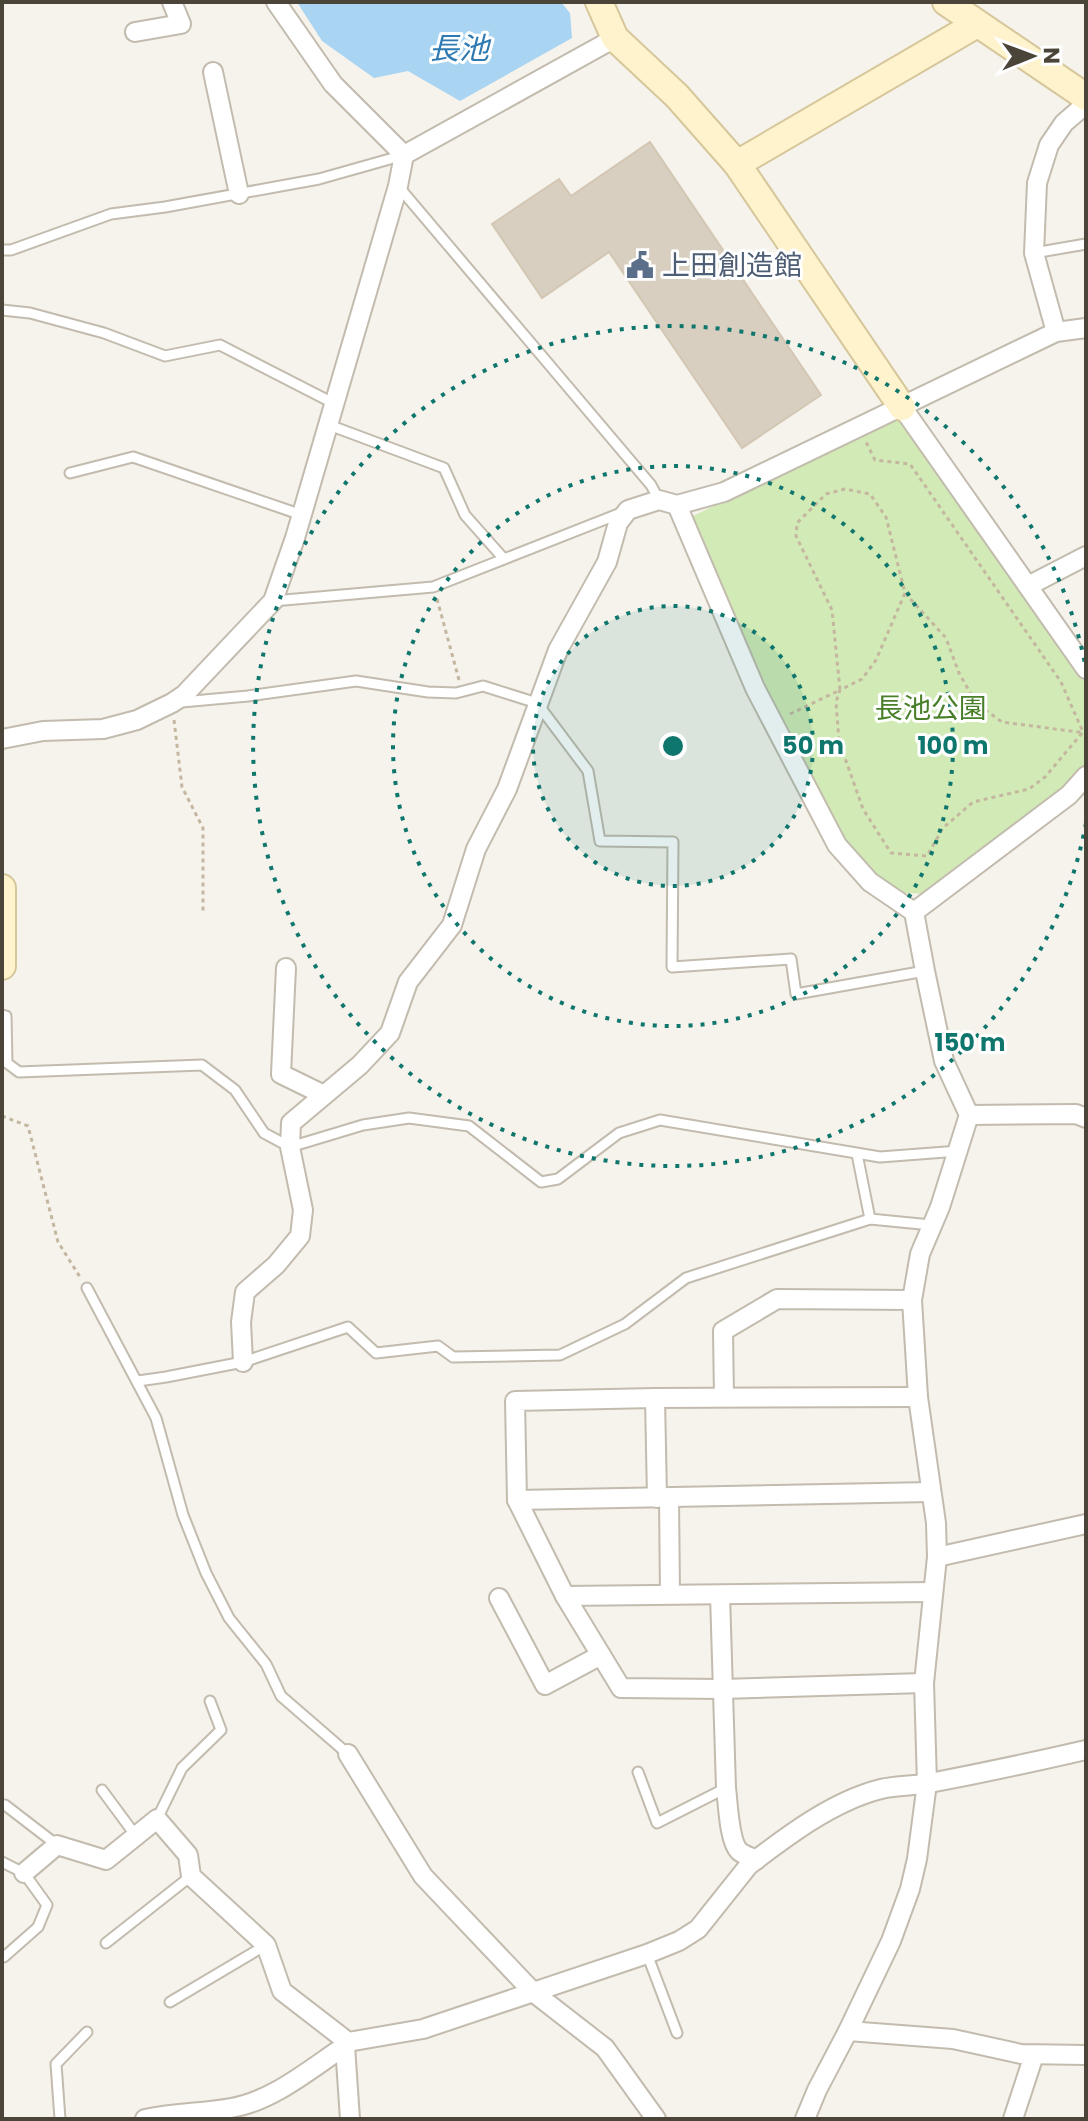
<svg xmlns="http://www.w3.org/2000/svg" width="1088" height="2121" font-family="Poppins,'Noto Sans JP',sans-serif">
  <rect width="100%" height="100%" fill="#f6f3ec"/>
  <!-- green -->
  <polygon fill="#d2eab5" points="896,417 1086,684 1086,770 1066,792 929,894 902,893 875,878 841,841 783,729 691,517"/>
  <!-- water -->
  <polygon fill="#a9d4f2" points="297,2 561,2 570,13 572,38 460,101 408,71 374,78 322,41"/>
  <!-- building -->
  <polygon fill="#d8cfc1" stroke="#d3c7b4" stroke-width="2" points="650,142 821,395 742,448 609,252 542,298 492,224 559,179 571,196"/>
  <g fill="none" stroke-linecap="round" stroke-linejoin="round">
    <!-- lane casing -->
    <g stroke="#c2bbae" stroke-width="13">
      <g id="lane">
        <polyline points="398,186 651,485 659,500"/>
        <polyline points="2,250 11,250 111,214 165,207 319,179 404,155"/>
        <polyline points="1034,253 1086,244"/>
        <polyline points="2,310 30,313 104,333 165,356 220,345 335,404"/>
        <polyline points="329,425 444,468 465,515 504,559"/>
        <polyline points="70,473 133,457 302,515"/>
        <polyline points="273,601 433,587 621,513"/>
        <polyline points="182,702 248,696 356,681 428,692 456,693 483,686 537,703 588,771 600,841 673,842 672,967 791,959 796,994 925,971"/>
        <polyline points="2,1015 6,1016 7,1063 19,1072 202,1065 235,1090 264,1133 290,1147 363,1125 409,1118 469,1126 541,1182 558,1179 619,1133 660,1120 880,1157 959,1151"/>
        <polyline points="857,1154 870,1219"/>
        <polyline points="87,1288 156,1418 183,1515 206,1573 229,1618 266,1664 281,1696 348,1754"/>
        <polyline points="138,1381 166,1377 243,1362 348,1327 376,1353 438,1346 453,1357 560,1355 625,1324 686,1278 870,1219 931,1225"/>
        <polyline points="638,1772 657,1823 726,1788"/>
        <polyline points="102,1790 136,1836"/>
        <polyline points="5,1805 57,1845"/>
        <polyline points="157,1819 182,1768 221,1730 210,1701"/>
        <polyline points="2,1862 24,1873 47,1905 38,1927 4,1957"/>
        <polyline points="106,1943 191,1876"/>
        <polyline points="647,1954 677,2033"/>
        <polyline points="170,2002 266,1945"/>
        <polyline points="60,2119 56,2064 87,2032"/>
      </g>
    </g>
    <!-- street casing -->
    <g stroke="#c2bbae" stroke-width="22">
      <g id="street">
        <polyline points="276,2 333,84 404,155"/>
        <polyline points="135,32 181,24 172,2"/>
        <polyline points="213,72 239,194"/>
        <polyline points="1056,332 1034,253 1037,183 1049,145 1064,123 1086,104"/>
        <polyline points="902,407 1086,669"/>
        <polyline points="677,505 755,688 837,845 870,882 914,912 925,971 944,1061 969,1115 940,1207 920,1254 912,1300 918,1397 936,1523 937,1557 924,1683 927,1783 917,1859 910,1889 891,1941 848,2031 817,2090 805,2119"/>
        <polyline points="1028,586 1086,556"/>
        <polyline points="2,739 43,731 103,729 137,720 172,703 184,695 273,601 295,538 398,186 404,155 615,38"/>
        <polyline points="914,912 1069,795 1086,776"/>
        <polyline points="286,968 281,1074 324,1095"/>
        <polyline points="969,1115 1076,1114 1086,1118"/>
        <polyline points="243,1362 241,1322 245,1292 276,1265 300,1236 303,1210 290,1147 291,1123 360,1065 390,1033 408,982 452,925 476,849 507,789 558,650 607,562 618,523 628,510 659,500 677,505 724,492 1056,332 1086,328"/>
        <polyline points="724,1397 723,1331 777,1299 912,1300"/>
        <polyline points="918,1397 655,1398 515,1401 517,1500 565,1596 621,1688 722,1689 924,1683"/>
        <polyline points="655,1398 657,1498"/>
        <polyline points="669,1498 670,1594"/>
        <polyline points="517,1500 931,1492"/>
        <polyline points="937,1557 1086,1524"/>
        <path d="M720 1595 726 1788C728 1803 729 1841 739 1851 743 1855 751 1857 756 1860"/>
        <polyline points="565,1596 933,1592"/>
        <polyline points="499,1598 545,1685 601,1655"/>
        <polyline points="348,1754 423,1876 533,1992 605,2048 656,2119"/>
        <path d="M24 1873 57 1845 106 1860 157 1819 188 1855 191 1876 266 1945 282 1991 348 2042 423 2029 647 1954 679 1941 698 1929 749 1865C787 1836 833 1801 881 1789 897 1785 914 1786 930 1783 982 1773 1034 1762 1086 1750"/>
        <polyline points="848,2031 953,2039 1021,2054 1086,2055"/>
        <polyline points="345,2046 350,2119"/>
        <path d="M145 2119C174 2113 203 2113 231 2108 273 2101 310 2069 345 2046L348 2042"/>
        <polyline points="1013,2119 1034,2055"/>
      </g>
    </g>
    <!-- secondary casing -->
    <g stroke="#d6c79b" stroke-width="30">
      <g id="secondary">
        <polyline points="599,2 615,38 677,96 737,164 902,407"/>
        <polyline points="946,2 1086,97"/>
        <polyline points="737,164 977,24"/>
        <polyline points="2,888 2,966"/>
      </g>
    </g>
    <!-- path -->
    <g stroke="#c4b79f" stroke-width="3" stroke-dasharray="4 4" stroke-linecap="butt">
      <polyline points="905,593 946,638 959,673 976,703 1002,722 1086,733"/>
      <polyline points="437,599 459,680"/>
      <polyline points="790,714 840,690 832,610 796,536 797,523 826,494 845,489 870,494 886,517 905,593 876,660 862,679 840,690 836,702 839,741 863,809 891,853 927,856 943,828 973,802 1029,789 1045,777 1083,732 1061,682 910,464 875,460 866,442"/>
      <polyline points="174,720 182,787 203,828 203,911"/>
      <polyline points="2,1116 28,1126 58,1242 80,1277"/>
    </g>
    <!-- lane -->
    <use href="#lane" stroke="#fff" stroke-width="9"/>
    <!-- street -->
    <use href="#street" stroke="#fff" stroke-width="18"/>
    <!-- secondary -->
    <use href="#secondary" stroke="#fff3cd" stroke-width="26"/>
  </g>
  <!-- distance rings -->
  <circle cx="673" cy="746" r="140" fill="#0f766e" fill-opacity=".12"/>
  <g fill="none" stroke="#0f766e" stroke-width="4" stroke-dasharray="4 8">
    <circle cx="673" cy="746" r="140"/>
    <circle cx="673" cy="746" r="280"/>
    <path d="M1086 823A420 420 0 1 1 1086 669"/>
  </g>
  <!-- icons -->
  <defs>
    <g id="civic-bare" transform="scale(2.16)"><path d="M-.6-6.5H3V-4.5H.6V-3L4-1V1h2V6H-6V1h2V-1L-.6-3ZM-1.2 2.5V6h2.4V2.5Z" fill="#5c6f8a" stroke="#fff" stroke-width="2.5" paint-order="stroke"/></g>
  </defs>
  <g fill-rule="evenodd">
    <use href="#civic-bare" x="640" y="265"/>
  </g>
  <g text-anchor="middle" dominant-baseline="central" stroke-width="6" stroke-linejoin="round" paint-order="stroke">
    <!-- service labels -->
    <g font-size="28" fill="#4e5e75" stroke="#fff" text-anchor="start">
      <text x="662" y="265">上田創造館</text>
    </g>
    <!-- park labels -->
    <g font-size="28" fill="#4a7f2a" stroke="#fff">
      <text x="931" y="708">長池公園</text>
    </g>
    <!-- water labels -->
    <g font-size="30" font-style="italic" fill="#2e7ab2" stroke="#fff">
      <text x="459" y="48">長池</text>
    </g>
  </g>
  <circle cx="673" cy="746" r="12" fill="#0f766e" stroke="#fff" stroke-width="4"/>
  <g font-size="24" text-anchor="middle" font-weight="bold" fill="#0f766e" stroke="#fff" stroke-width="6" stroke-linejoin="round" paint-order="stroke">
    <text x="813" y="754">50 m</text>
    <text x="953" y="754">100 m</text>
    <text x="970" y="1051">150 m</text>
  </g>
  <!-- border -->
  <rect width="1088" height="2121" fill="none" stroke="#4b4439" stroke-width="8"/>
  <!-- north arrow -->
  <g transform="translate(1032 56) rotate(89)" stroke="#ffffff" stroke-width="6" paint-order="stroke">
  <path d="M0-6L14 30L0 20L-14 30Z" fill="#4b4439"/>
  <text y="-12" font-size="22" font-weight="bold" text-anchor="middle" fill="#4b4439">N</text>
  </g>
</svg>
